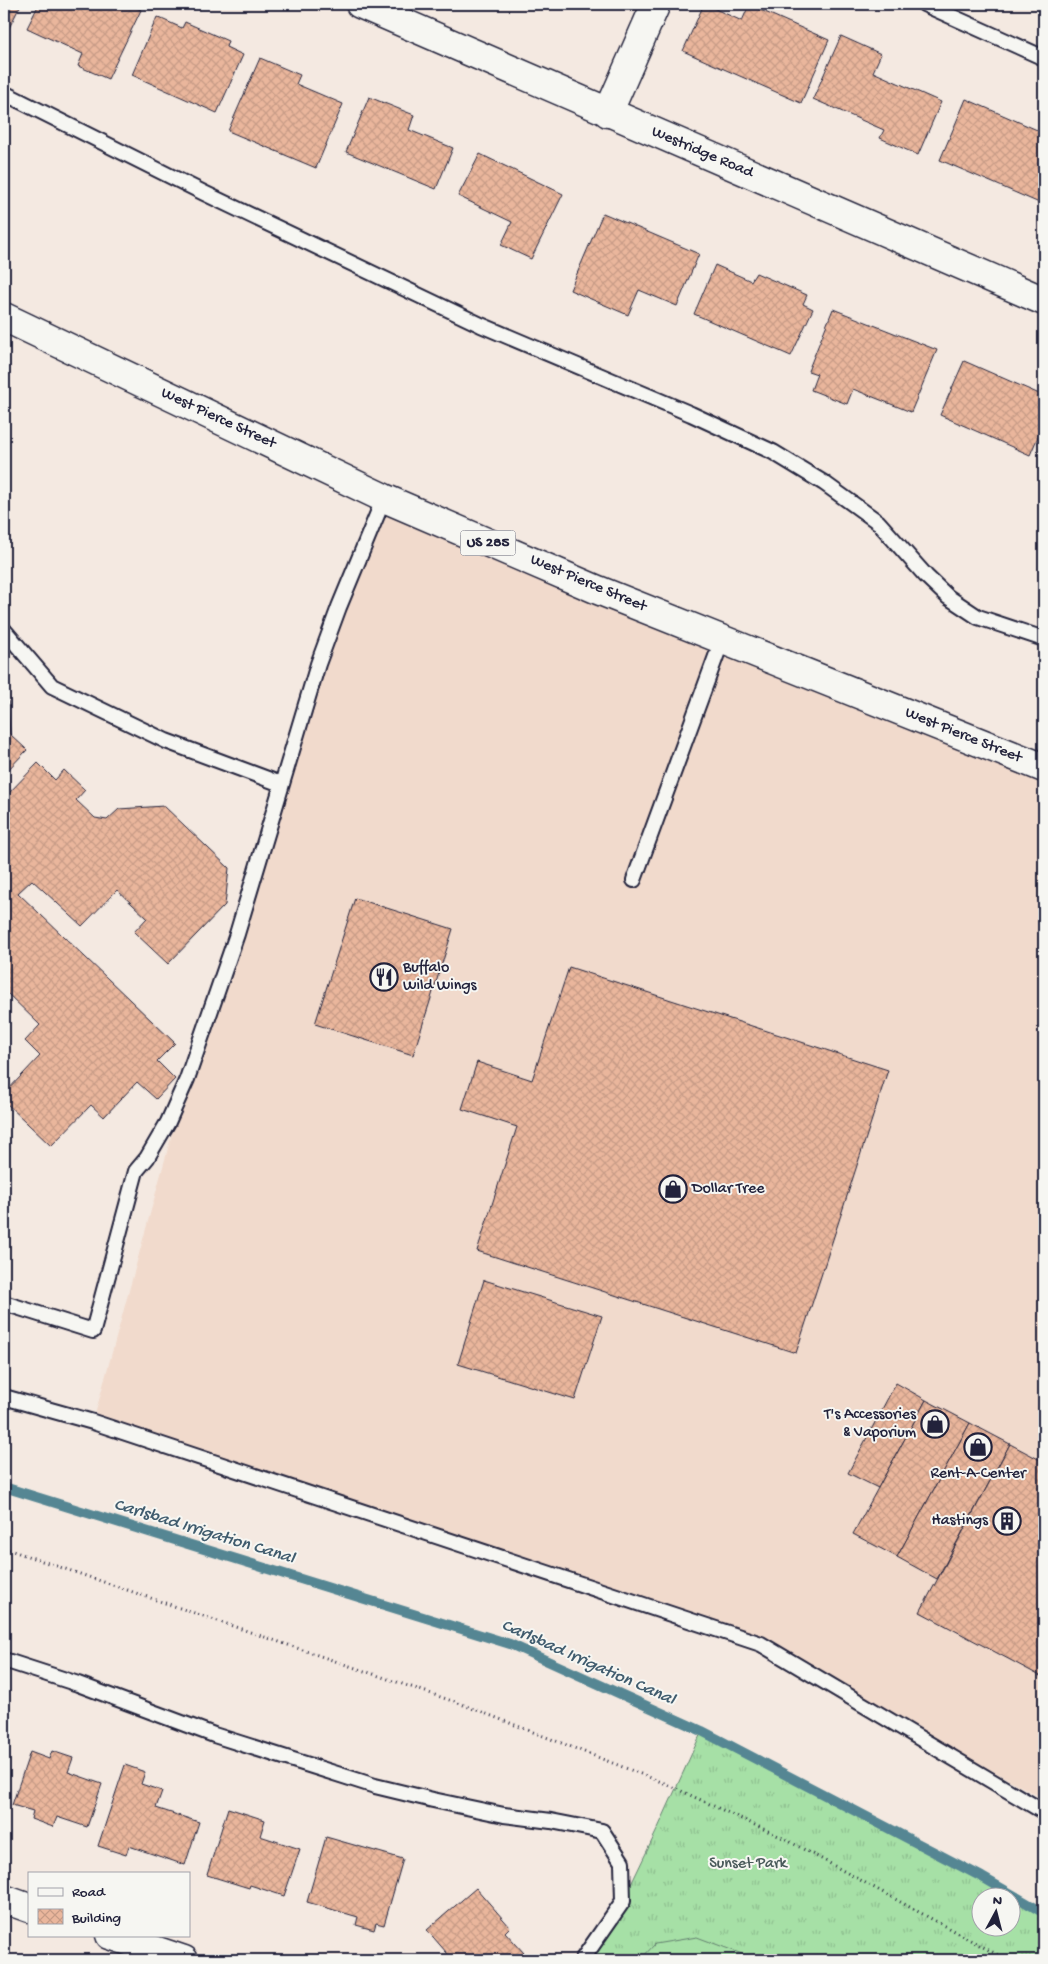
<svg xmlns="http://www.w3.org/2000/svg" width="1048" height="1964" font-family="'Gochi Hand',sans-serif">
  <defs>
    <pattern id="grass-tufts" width="24" height="20" patternUnits="userSpaceOnUse" patternTransform="scale(1.25)"><rect width="24" height="20" fill="#a6e0a6"/><path d="M3 7l-1-3M5 7V3M7 7l1-3M15 17l-1-3M17 17v-4M19 17l1-3" fill="none" stroke="#8fc090"/></pattern>
    <pattern id="building-cross-hatch" width="8" height="8" patternUnits="userSpaceOnUse" patternTransform="scale(1.25)"><rect width="8" height="8" fill="#eab69c"/><path d="M0 0l8 8M0 8l8-8" fill="none" stroke="#c89c87"/></pattern>
  </defs>
  <rect width="100%" height="100%" fill="#f4e9e1"/>
  <filter id="ink" filterUnits="userSpaceOnUse"><feTurbulence type="fractalNoise" baseFrequency=".02" numOctaves="2"/><feDisplacementMap in="SourceGraphic" scale="10" xChannelSelector="R" yChannelSelector="G"/><feConvolveMatrix kernelMatrix="1 2 1 2 8 2 1 2 1" color-interpolation-filters="sRGB"/></filter>
  <g filter="url(#ink)">
    <!-- built -->
    <polygon fill="#f1dacc" points="384,498 1044,768 1044,1799 761,1644 93,1422 187,1079 281,784"/>
    <!-- grass -->
    <path fill="url(#grass-tufts)" stroke="#648170" fill-rule="evenodd" d="M702 1731 982 1877 1044 1913V1960H581L623 1901 658 1828ZM980 1896H1010V1926H980Z"/>
    <!-- pitch -->
    <polygon fill="#a6e0a6" stroke="#648170" points="697,1937 758,1960 640,1960 655,1944"/>
    <g fill="none" stroke-linecap="round" stroke-linejoin="round">
      <!-- stream -->
      <polyline stroke="#558693" stroke-width="10" points="4,1487 510,1644 702,1731 982,1877 1044,1913"/>
    </g>
    <!-- building -->
    <g fill="url(#building-cross-hatch)" stroke="#22223b">
      <polygon points="4,4 21,4 9,28 4,26"/>
      <polygon points="39,4 128,4 141,10 108,79 78,66 83,54 27,28"/>
      <polygon points="704,4 742,21 749,5 829,40 801,103 683,51"/>
      <polygon points="157,17 182,28 185,22 228,41 226,47 243,55 217,113 132,75"/>
      <polygon points="841,36 881,54 873,72 941,102 918,155 880,138 884,130 813,99"/>
      <polygon points="260,58 300,75 296,84 343,104 316,168 228,131"/>
      <polygon points="369,97 414,115 409,130 453,148 436,189 346,152"/>
      <polygon points="966,99 1044,133 1044,205 940,160"/>
      <polygon points="480,154 563,194 531,259 501,245 512,222 458,196"/>
      <polygon points="603,213 699,254 677,306 639,290 628,315 570,290"/>
      <polygon points="715,265 751,281 756,273 807,295 803,304 813,309 791,356 694,314"/>
      <polygon points="833,309 937,350 911,412 853,389 847,404 811,390 817,374 808,371"/>
      <polygon points="964,361 1044,396 1044,423 1030,455 940,415"/>
      <polygon points="4,697 8,701 10,734 27,750 4,774"/>
      <polygon points="38,763 55,780 64,770 85,790 76,800 95,818 107,820 119,809 164,806 229,868 225,905 168,964 134,932 147,918 117,890 82,926 32,880 18,893 175,1043 157,1061 175,1079 156,1099 137,1082 104,1117 91,1105 51,1146 4,1101 4,1094 40,1056 25,1041 40,1025 4,990 4,798"/>
      <polygon points="355,898 453,929 413,1055 315,1024"/>
      <polygon points="569,967 888,1070 796,1353 477,1251 517,1127 462,1109 477,1062 532,1080"/>
      <polygon points="484,1280 602,1316 575,1400 458,1364"/>
      <polygon points="896,1383 926,1400 878,1488 848,1473"/>
      <polygon points="926,1400 970,1423 897,1557 853,1534"/>
      <polygon points="970,1423 1010,1444 937,1579 897,1557"/>
      <polygon points="1010,1444 1044,1462 1044,1678 920,1612"/>
      <polygon points="52,1751 73,1758 68,1772 102,1784 87,1827 57,1817 53,1827 31,1819 33,1811 12,1805 30,1752 49,1759"/>
      <polygon points="125,1765 145,1772 141,1784 162,1791 156,1808 199,1822 185,1865 129,1846 126,1855 98,1846"/>
      <polygon points="228,1808 265,1820 260,1836 300,1849 284,1896 250,1885 249,1888 207,1875"/>
      <polygon points="326,1837 403,1859 384,1925 376,1923 374,1930 356,1925 358,1917 307,1902"/>
      <polygon points="476,1888 510,1927 505,1932 524,1953 516,1960 453,1960 427,1930"/>
    </g>
    <g fill="none" stroke-linecap="round" stroke-linejoin="round">
      <!-- lane casing -->
      <g stroke="#22223b" stroke-width="18">
        <g id="lane">
          <polyline points="924,4 1044,58"/>
          <polyline points="4,93 204,193 481,325 691,414 773,452 824,483 878,522 926,576 948,597 978,617 1044,639"/>
          <polyline points="4,630 52,686 166,741 281,784"/>
          <polyline points="634,880 722,640"/>
          <polyline points="4,1303 93,1331 136,1171 147,1158 168,1122 187,1079 237,934 318,664 339,607 384,498"/>
          <polyline points="4,1397 93,1422 761,1644 1044,1812"/>
          <polyline points="4,1660 78,1684 214,1735 375,1786 433,1800 504,1815 551,1821 602,1831 622,1862 623,1901 582,1960"/>
        </g>
      </g>
      <!-- street casing -->
      <g stroke="#22223b" stroke-width="31">
        <g id="street">
          <polyline points="360,4 1044,301"/>
          <polyline points="608,113 656,4"/>
          <polyline points="4,1899 29,1908"/>
          <polyline points="110,1935 184,1960"/>
        </g>
      </g>
      <!-- highway casing -->
      <g stroke="#22223b" stroke-width="31">
        <polyline id="highway" points="4,317 384,498 598,590 1044,768"/>
      </g>
      <!-- path -->
      <polyline stroke="#22223b" stroke-width="3" stroke-dasharray="1 4" stroke-linecap="butt" points="4,1548 461,1704 664,1783 783,1838 1007,1960"/>
      <!-- lane -->
      <use href="#lane" stroke="#f6f6f2" stroke-width="14"/>
      <!-- street -->
      <use href="#street" stroke="#f6f6f2" stroke-width="28"/>
      <!-- highway -->
      <use href="#highway" stroke="#f6f6f2" stroke-width="28"/>
    </g>
  </g>
  <!-- icons -->
  <defs>
    <g id="restaurant-ring" transform="scale(1.4375)"><circle r="9.5" fill="#f6f6f2" stroke="#22223b" stroke-width="1.5"/><path d="M-5-6h1v4h1v-4h1v4h1v-4h1v5L-1.5 .5V6h-2V.5L-5-1ZM5-6V6H3V1.5H1.5Q1.5-4 5-6Z" fill="#22223b"/></g>
    <g id="shop-ring" transform="scale(1.4375)"><circle r="9.5" fill="#f6f6f2" stroke="#22223b" stroke-width="1.5"/><path d="M-5-2.5h2.3a2.7 3.5 0 0 1 5.4 0H5L5.5 6h-11ZM-1.5-2.5h3a1.5 2.3 0 0 0-3 0Z" fill="#22223b"/></g>
    <g id="building-ring" transform="scale(1.4375)"><circle r="9.5" fill="#f6f6f2" stroke="#22223b" stroke-width="1.5"/><path d="M-4-6H4V6H1V3H-1V6H-4ZM-2.5-4.3h1.7v1.8h-1.7ZM.8-4.3h1.7v1.8H.8ZM-2.5-1h1.7V.8h-1.7ZM.8-1h1.7V.8H.8Z" fill="#22223b"/></g>
  </defs>
  <g fill-rule="evenodd">
    <use href="#restaurant-ring" x="384" y="977"/>
    <use href="#shop-ring" x="673" y="1189"/>
    <use href="#shop-ring" x="935" y="1424"/>
    <use href="#shop-ring" x="978" y="1447"/>
    <use href="#building-ring" x="1007" y="1521"/>
  </g>
  <g text-anchor="middle" dominant-baseline="central" stroke-width="4" stroke-linejoin="round" paint-order="stroke">
    <!-- shield labels -->
    <rect fill="#f6f6f2" stroke="#626272" stroke-width="1" x="460.5" y="530.5" width="55" height="25" rx="4"/>
    <g font-size="15" font-weight="bold" fill="#22223b">
      <text x="488" y="543">US 285</text>
    </g>
    <!-- street labels -->
    <g font-size="16" fill="#22223b" stroke="#f6f6f2">
      <text transform="translate(702 153) rotate(23)">Westridge Road</text>
      <text transform="translate(218 419) rotate(25)">West Pierce Street</text>
      <text transform="translate(588 584) rotate(23)">West Pierce Street</text>
      <text transform="translate(963 736) rotate(22)">West Pierce Street</text>
    </g>
    <!-- poi labels -->
    <g font-size="16" fill="#22223b" stroke="#f6f6f2" text-anchor="start">
      <text x="403" y="968">Buffalo<tspan x="403" dy="18">Wild Wings</tspan></text>
      <text x="692" y="1189">Dollar Tree</text>
      <text x="916" y="1415" text-anchor="end">T's Accessories<tspan x="916" dy="18">&amp; Vaporium</tspan></text>
      <text x="978" y="1474" text-anchor="middle">Rent-A-Center</text>
      <text x="988" y="1521" text-anchor="end">Hastings</text>
    </g>
    <!-- park labels -->
    <g font-size="16" fill="#4a5b5b" stroke="#f6f6f2">
      <text x="748" y="1864">Sunset Park</text>
    </g>
    <!-- water labels -->
    <g font-size="18" font-style="italic" fill="#405c6e" stroke="#f6f6f2">
      <text transform="translate(204 1532) rotate(17)">Carlsbad Irrigation Canal</text>
      <text transform="translate(588 1663) rotate(24)">Carlsbad Irrigation Canal</text>
    </g>
  </g>
  <!-- margin -->
  <rect width="1048" height="1964" fill="none" stroke="#f6f6f2" stroke-width="20"/>
  <rect x="10" y="10" width="1028" height="1944" fill="none" stroke="#22223b" stroke-width="2" filter="url(#ink)"/>
  <!-- legend -->
  <rect x="28" y="1872" width="162" height="65" fill="#f6f6f2" stroke="#a1a1a9"/>
  <rect x="38" y="1888" width="25" height="8" fill="#f6f6f2" stroke="#a1a1a9"/>
  <text x="72" y="1896" font-size="15" fill="#22223b">Road</text>
  <rect x="38" y="1909" width="25" height="15" fill="url(#building-cross-hatch)" stroke="#a1a1a9"/>
  <text x="72" y="1922" font-size="15" fill="#22223b">Building</text>
  <!-- north arrow -->
  <g transform="translate(996 1912) rotate(7)"><circle r="24" fill="#f6f6f2" stroke="#a1a1a9"/>
  <path d="M0-4L9 19L0 12L-9 19Z" fill="#22223b"/>
  <text y="-8" font-size="14" font-weight="bold" text-anchor="middle" fill="#22223b">N</text>
  </g>
</svg>
